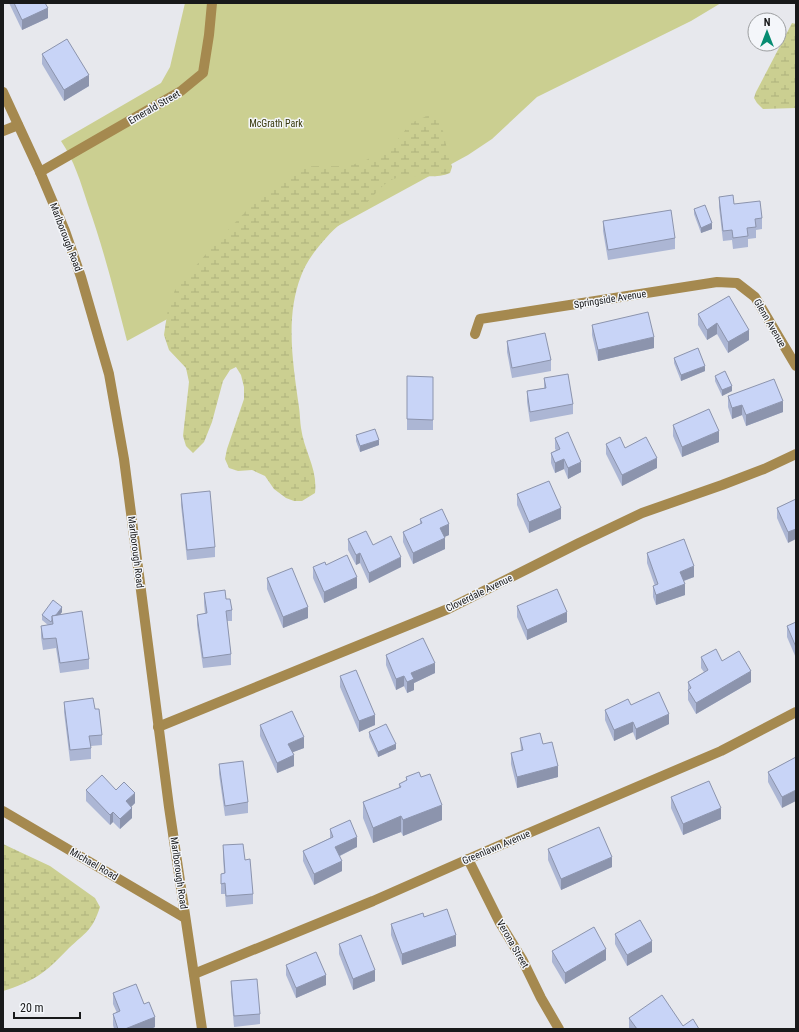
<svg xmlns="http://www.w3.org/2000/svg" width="799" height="1032" font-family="'Roboto Condensed',sans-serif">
  <defs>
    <pattern id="wetland-marsh" width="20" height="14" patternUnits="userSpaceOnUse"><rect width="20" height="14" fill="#cbcf91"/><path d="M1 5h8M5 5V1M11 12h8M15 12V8" fill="none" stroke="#aeb17c"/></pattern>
  </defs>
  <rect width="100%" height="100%" fill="#e7e8ed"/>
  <!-- green -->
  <path fill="#cbcf91" d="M185 3H721L691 21 537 97 492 139 468 155 127 341C115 295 104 250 88 205 81 183 74 160 61 141L161 83 170 67Z"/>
  <!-- wetland -->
  <g fill="url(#wetland-marsh)">
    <polygon points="792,23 796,24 796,108 763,109 757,103 754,98 756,92"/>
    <path d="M429 115 438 120 443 131 447 149 452 167 450 173C431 181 410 171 391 180 379 186 371 201 360 209 348 218 336 226 326 238 316 249 306 262 301 276 285 317 293 365 299 407 300 414 300 422 301 428 304 451 318 469 315 493L302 501H294L286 498 274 489 265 476 252 470 238 471 229 468 225 459 227 449 244 399V387L241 375 236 367 230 370 223 381 212 422 204 442 193 453 186 446 183 436 189 382 186 368 169 350 164 335 168 308 175 290 212 247 246 211 281 180 299 167 314 166H349L366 160 385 151 399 138 411 123Z"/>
    <path d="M3 844 50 866 95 898 100 907C92 931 86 932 69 948 60 957 52 966 42 973 31 981 16 987 3 991Z"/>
  </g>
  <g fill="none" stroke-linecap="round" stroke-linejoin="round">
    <!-- service -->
    <g stroke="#a5894f" stroke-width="10">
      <polyline points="40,172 181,91 203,73 209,35 212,3"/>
      <polyline points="3,811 185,918"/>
    </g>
    <!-- minor -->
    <g stroke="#a5894f" stroke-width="10">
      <polyline points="3,131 18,125"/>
      <polyline points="475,334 480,319 717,282 737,283 755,297 796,366"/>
      <polyline points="158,727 448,609 579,543 642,513 722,485 764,469 796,454"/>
      <polyline points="468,859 500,923 522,959 541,998 559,1029"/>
      <polyline points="194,974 373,901 482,853 721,751 796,712"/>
    </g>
    <!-- tertiary -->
    <polyline stroke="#a5894f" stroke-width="10" points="3,92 40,172 65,231 81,277 109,374 124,459 169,807 202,1029"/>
  </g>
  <!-- wall -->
  <g fill="#acb6d4">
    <polygon points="9,3 45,3 48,18 22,30"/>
    <polygon points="42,54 89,86 64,101 42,64"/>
    <polygon points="719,197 734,204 762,218 762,229 756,230 756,238 748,239 748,247 733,249 732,240 723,241 719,207"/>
    <polygon points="694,209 712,229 701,233 694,214"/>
    <polygon points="603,221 675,238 675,249 608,260 603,231"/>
    <polygon points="698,314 749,340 728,353 717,334 707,340 698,325"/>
    <polygon points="592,325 654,348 598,361 592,335"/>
    <polygon points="507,341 551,360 551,371 512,378 507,352"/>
    <polygon points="674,358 705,371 681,381 674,363"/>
    <polygon points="407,376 433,377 433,430 407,430"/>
    <polygon points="715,376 732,391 722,396 715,381"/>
    <polygon points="544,378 573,404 573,414 530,422 527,402 527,391 544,388"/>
    <polygon points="728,396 783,412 746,426 742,415 732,419 728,407"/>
    <polygon points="673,425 719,442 682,457 673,436"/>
    <polygon points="356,435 379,445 360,452 356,441"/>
    <polygon points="555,438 581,472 568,479 564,469 555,473 551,463 551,453 556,450 555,449"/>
    <polygon points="606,444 657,468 622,486 606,454"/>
    <polygon points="181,494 215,547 215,557 187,560 181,505"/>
    <polygon points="517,494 561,519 529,533 517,505"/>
    <polygon points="796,499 788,543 777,518 777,508"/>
    <polygon points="420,519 449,535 444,537 445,549 413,564 403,542 403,532 420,524"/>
    <polygon points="348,539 373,545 401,567 369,583 360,563 356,565 348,550"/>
    <polygon points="647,553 694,577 684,581 685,595 656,605 653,597 653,586 655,586 647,563"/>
    <polygon points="313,567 357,588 324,603 313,578"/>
    <polygon points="267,578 308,618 283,628 267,589"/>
    <polygon points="204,593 226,599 232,610 232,621 227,621 231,654 231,665 203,668 197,625 197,615 205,614 204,603"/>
    <polygon points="517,606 567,622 527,640 517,617"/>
    <polygon points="62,612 60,614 89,659 89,669 60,673 56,648 43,650 41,637 41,626 48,625 42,620 42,615"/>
    <polygon points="796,622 796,658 787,637 787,626"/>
    <polygon points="386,655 435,673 414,683 414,690 407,693 404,686 396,690 386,665"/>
    <polygon points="701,657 722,661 751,682 696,714 688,700 688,682 704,672 701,668"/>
    <polygon points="340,676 375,725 359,732 340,687"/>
    <polygon points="64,702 95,709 102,735 102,745 91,746 91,759 70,761 64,712"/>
    <polygon points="631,705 669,724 636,740 633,732 614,741 605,720 605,710"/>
    <polygon points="260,725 304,748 293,752 294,766 277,773 260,736"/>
    <polygon points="369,732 396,749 378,757 369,737"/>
    <polygon points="520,738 543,744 558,777 517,788 511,764 511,753 521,751"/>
    <polygon points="796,757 782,808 768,782 768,772"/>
    <polygon points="219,764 248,802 248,813 225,816 219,774"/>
    <polygon points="406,777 421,777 442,820 403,836 401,832 373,843 363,818 363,802 399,788 399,784 406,781"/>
    <polygon points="86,790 116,790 135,803 131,807 132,818 120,829 113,822 110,825 86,801"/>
    <polygon points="671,797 721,819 683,835 671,808"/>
    <polygon points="330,829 357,847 340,856 342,871 314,885 303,861 303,851 330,838"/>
    <polygon points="223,845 245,860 253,894 253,904 226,907 225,894 221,894 221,874 224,873 223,856"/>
    <polygon points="548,849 612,867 561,890 548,860"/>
    <polygon points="424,917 456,946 402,965 391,935 391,924"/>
    <polygon points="615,934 652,952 627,966 615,944"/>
    <polygon points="339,944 375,981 353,990 339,954"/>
    <polygon points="552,951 606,960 565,984 552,962"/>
    <polygon points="286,965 326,985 296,998 286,975"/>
    <polygon points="231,981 260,1014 260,1024 234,1027 231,992"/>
    <polygon points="113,993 144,1004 155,1027 151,1029 114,1029 113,1025 113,1014 117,1013 113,1004"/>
    <polygon points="629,1018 683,1026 699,1029 629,1029"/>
  </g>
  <!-- shaded-wall -->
  <g fill="#8c94ad">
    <polygon points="48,8 48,18 22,30 22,20"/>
    <polygon points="89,75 89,86 64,101 64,90"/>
    <polygon points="712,223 712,229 701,233 701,228"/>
    <polygon points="717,323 717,334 707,340 707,330"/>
    <polygon points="749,330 749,340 728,353 728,342"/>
    <polygon points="654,337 654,348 598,361 598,350"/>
    <polygon points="705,366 705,371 681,381 681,375"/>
    <polygon points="732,386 732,391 722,396 722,390"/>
    <polygon points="783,401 783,412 746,426 746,415"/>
    <polygon points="742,405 742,415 732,419 732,408"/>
    <polygon points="719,431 719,442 682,457 682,447"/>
    <polygon points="379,440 379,445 360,452 360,446"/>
    <polygon points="657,458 657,468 622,486 622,475"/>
    <polygon points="564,459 564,469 555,473 555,463"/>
    <polygon points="581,462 581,472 568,479 568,468"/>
    <polygon points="561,508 561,519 529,533 529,522"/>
    <polygon points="449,524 449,535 440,539 440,528"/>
    <polygon points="796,529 796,539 788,543 788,532"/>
    <polygon points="445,538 445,549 413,564 413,553"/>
    <polygon points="360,553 360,563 356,565 356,555"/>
    <polygon points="401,557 401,567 369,583 369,573"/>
    <polygon points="694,566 694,577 680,582 680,572"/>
    <polygon points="357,577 357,588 324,603 324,592"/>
    <polygon points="685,584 685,595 656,605 656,595"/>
    <polygon points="62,607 62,612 53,624 52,620"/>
    <polygon points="308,607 308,618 283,628 283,617"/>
    <polygon points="567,612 567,622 527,640 527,630"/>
    <polygon points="435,663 435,673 414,683 414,690 407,693 407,682 411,673"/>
    <polygon points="751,671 751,682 696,714 696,703"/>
    <polygon points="404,676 404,686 396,690 396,679"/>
    <polygon points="669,714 669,724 636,740 636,729"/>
    <polygon points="375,715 375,725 359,732 359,721"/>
    <polygon points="633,722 633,732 614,741 614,730"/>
    <polygon points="304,737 304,748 288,754 288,744"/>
    <polygon points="396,744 396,749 378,757 378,752"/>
    <polygon points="294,755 294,766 277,773 277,763"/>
    <polygon points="558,766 558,777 517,788 517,777"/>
    <polygon points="796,790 796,801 782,808 782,797"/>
    <polygon points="135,793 135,803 126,812 126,801"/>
    <polygon points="442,805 442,820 403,836 403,820"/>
    <polygon points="132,808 132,818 120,829 120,819"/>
    <polygon points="721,808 721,819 683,835 683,824"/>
    <polygon points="113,812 113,822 110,825 110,815"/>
    <polygon points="401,816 401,832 373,843 373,828"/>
    <polygon points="357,837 357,847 335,858 335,847"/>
    <polygon points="612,857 612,867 561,890 561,879"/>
    <polygon points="342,861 342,871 314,885 314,874"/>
    <polygon points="456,935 456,946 402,965 402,954"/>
    <polygon points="652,941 652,952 627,966 627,955"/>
    <polygon points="606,949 606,960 565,984 565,973"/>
    <polygon points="375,970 375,981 353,990 353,979"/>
    <polygon points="326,975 326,985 296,998 296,988"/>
    <polygon points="155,1017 155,1027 151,1029 125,1029"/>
  </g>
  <!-- building -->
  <g fill="#c8d4f7" stroke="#8c94ad">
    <polygon points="14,3 45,3 48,8 22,20"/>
    <polygon points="67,39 89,75 64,90 42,54"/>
    <polygon points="733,195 734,204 760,201 762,218 755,219 756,227 747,228 748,236 733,238 732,230 723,231 719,197"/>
    <polygon points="705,205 712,223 701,228 694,209"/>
    <polygon points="671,210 675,238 608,250 603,221"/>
    <polygon points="729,296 749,330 728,342 717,323 707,330 698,314"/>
    <polygon points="648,312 654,337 598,350 592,325"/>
    <polygon points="545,333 551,360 512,368 507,341"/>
    <polygon points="698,348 705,366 681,375 674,358"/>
    <polygon points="725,371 732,386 722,390 715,376"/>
    <polygon points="568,374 573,404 530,412 527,391 546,388 544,378"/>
    <polygon points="407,376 433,377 433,420 407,419"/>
    <polygon points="774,379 783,401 746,415 742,405 732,408 728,396"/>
    <polygon points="709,409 719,431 682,447 673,425"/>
    <polygon points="375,429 379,440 360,446 356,435"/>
    <polygon points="568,432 581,462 568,468 564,459 555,463 551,453 560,449 555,438"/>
    <polygon points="620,437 625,448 646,437 657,458 622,475 606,444"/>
    <polygon points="549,481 561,508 529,522 517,494"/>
    <polygon points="210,491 215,547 187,550 181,494"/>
    <polygon points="796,499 796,529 788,532 777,508"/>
    <polygon points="442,509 449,524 440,528 445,538 413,553 403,532 422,523 420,519"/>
    <polygon points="366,531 373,545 391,536 401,557 369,573 360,553 356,555 348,539"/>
    <polygon points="684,539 694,566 680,572 685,584 656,595 653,586 658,584 647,553"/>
    <polygon points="347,555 357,577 324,592 313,567 325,562 326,565"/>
    <polygon points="292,568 308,607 283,617 267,578"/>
    <polygon points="557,589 567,612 527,630 517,606"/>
    <polygon points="225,590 226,599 230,599 232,610 226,611 231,654 203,658 197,615 207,613 204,593"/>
    <polygon points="53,600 62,607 56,615 52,616 52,620 51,622 42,615"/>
    <polygon points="82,611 89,659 60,663 56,638 43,639 41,626 53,624 52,616"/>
    <polygon points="796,622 796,647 787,626"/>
    <polygon points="423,638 435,663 411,673 414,679 407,682 404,676 396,679 386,655"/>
    <polygon points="716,649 722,661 739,651 751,671 696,703 688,690 691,688 688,682 708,670 701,657"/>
    <polygon points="356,670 375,715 359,721 340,676"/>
    <polygon points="659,692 669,714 636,729 633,722 614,730 605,710 628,699 631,705"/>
    <polygon points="93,698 95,709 99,709 102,735 89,736 91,748 70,750 64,702"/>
    <polygon points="292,711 304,737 288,744 294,755 277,763 260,725"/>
    <polygon points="386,724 396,744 378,752 369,732"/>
    <polygon points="540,733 543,744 552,742 558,766 517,777 511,753 523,750 520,738"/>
    <polygon points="796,757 796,790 782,797 768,772"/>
    <polygon points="243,761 248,802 225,806 219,764"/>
    <polygon points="419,772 421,777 430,774 442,805 403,820 401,816 373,828 363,802 401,787 399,784 407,780 406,777"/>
    <polygon points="102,775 116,790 124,782 135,793 126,801 132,808 120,819 113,812 110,815 86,790"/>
    <polygon points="709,781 721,808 683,824 671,797"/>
    <polygon points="350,820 357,837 335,847 342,861 314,874 303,851 333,837 330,829"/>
    <polygon points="599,827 612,857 561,879 548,849"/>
    <polygon points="243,844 245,860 250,859 253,894 226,896 225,883 221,884 221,874 225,873 223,845"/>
    <polygon points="447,909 456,935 402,954 391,924 423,913 424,917"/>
    <polygon points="640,920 652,941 627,955 615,934"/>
    <polygon points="594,927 606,949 565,973 552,951"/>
    <polygon points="361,935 375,970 353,979 339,944"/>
    <polygon points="316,952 326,975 296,988 286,965"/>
    <polygon points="257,979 260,1014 234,1016 231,981"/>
    <polygon points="136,984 144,1004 149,1002 155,1017 125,1029 118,1029 113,1014 120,1011 113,993"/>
    <polygon points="662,995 683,1026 693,1019 699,1029 637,1029 629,1018"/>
  </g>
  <g text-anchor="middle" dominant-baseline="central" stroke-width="3" stroke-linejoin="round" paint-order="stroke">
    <!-- street labels -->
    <g font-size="10" fill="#18191a" stroke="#f4f6fa">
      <text transform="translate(154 107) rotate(-30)">Emerald Street</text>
      <text transform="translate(66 237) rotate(69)">Marlborough Road</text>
      <text transform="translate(610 299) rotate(-9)">Springside Avenue</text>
      <text transform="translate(770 323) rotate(60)">Glenn Avenue</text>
      <text transform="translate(136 552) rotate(83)">Marlborough Road</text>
      <text transform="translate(479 593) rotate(-26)">Cloverdale Avenue</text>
      <text transform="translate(496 847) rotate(-23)">Greenlawn Avenue</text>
      <text transform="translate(94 864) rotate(30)">Michael Road</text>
      <text transform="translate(179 873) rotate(82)">Marlborough Road</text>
      <text transform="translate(513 944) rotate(60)">Verona Street</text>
    </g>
    <!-- park labels -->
    <g font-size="10" fill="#38390e" stroke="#f4f6fa">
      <text x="276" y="123">McGrath Park</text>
    </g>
  </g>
  <!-- border -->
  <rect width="799" height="1032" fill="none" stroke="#18191a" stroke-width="8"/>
  <!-- north arrow -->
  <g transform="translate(767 32)"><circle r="19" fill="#f4f6fa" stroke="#9c9ea0"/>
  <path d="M0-3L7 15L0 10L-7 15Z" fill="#068c72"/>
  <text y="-6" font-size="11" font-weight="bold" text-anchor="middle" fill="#18191a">N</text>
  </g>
  <!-- scale -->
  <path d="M14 1012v6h66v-6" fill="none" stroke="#18191a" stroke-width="2"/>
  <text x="20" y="1012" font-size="12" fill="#18191a" stroke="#f4f6fa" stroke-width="3" paint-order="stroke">20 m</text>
</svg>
